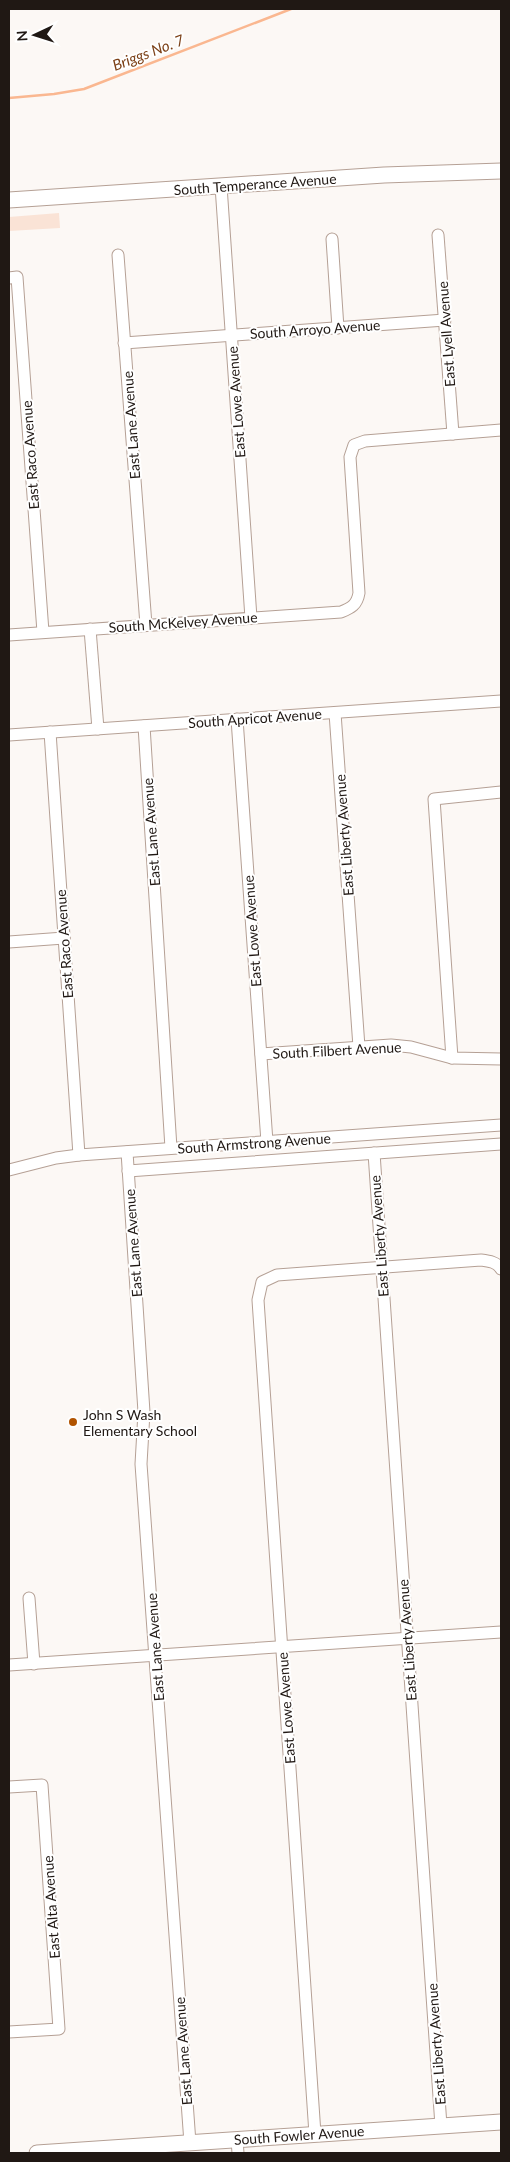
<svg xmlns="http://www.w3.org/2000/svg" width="510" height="2162" font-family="Lato,sans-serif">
  <rect width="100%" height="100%" fill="#fcf8f5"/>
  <!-- green -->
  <polygon fill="#fae3d6" points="59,213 60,228 9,231 9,217"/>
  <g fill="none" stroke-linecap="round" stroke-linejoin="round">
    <!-- stream -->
    <polyline stroke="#fab790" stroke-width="2.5" points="9,98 54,94 84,89 291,9"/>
    <!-- minor casing -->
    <g stroke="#b5a095" stroke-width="13">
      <g id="minor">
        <polyline points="221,186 251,618"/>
        <polyline points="438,235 453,434"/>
        <polyline points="332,239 338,328"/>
        <polyline points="118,255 146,625"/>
        <polyline points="9,278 17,277 43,632"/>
        <polyline points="124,343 445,320"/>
        <polyline points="90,629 98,729"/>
        <path d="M9 635 341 612C351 608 357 605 359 593L350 457 354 445 365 441 501 430"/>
        <polyline points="335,713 359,1047"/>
        <polyline points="237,719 267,1142"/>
        <polyline points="144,726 171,1148"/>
        <polyline points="50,732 79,1155"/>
        <polyline points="9,735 501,701"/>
        <polyline points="9,942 64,938"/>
        <polyline points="261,1054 391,1045 411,1047 452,1058 501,1059"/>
        <polyline points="452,1058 434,799 501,792"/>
        <polyline points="127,1152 144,1412 141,1464 190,2143"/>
        <polyline points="374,1153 441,2126"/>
        <polyline points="9,1170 56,1158 79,1155 501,1125"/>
        <polyline points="128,1171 501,1144"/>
        <polyline points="29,1598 34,1664"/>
        <polyline points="9,1665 501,1632"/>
        <polyline points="9,1787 42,1785 59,2029 9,2032"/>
        <path d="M315 2134 258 1300 262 1282 277 1275 481 1260C489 1261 497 1262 501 1269"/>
        <polyline points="237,2140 238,2153"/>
      </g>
    </g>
    <!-- major casing -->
    <g stroke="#b5a095" stroke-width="17">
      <g id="major">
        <polyline points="9,200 384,175 501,171"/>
        <polyline points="37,2153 501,2122"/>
      </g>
    </g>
    <!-- minor -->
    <use href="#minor" stroke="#fff" stroke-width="11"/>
    <!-- major -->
    <use href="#major" stroke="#fff" stroke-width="15"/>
  </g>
  <!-- markers -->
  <circle fill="#b15300" stroke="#fff" stroke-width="2" cx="73" cy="1422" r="5"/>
  <g text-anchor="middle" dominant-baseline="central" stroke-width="4" stroke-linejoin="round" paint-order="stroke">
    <!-- street labels -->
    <g font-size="14" fill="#201814" stroke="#fff">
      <text transform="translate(255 184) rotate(-4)">South Temperance Avenue</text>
      <text transform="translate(315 329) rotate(-4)">South Arroyo Avenue</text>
      <text transform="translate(446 334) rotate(-94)">East Lyell Avenue</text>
      <text transform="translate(236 402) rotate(-94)">East Lowe Avenue</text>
      <text transform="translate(131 425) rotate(-94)">East Lane Avenue</text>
      <text transform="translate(30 455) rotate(-94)">East Raco Avenue</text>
      <text transform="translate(183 622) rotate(-4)">South McKelvey Avenue</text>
      <text transform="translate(255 718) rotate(-4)">South Apricot Avenue</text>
      <text transform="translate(151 832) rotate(-94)">East Lane Avenue</text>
      <text transform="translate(344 835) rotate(-94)">East Liberty Avenue</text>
      <text transform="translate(252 931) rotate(-94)">East Lowe Avenue</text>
      <text transform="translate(64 944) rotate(-94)">East Raco Avenue</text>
      <text transform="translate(337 1050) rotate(-3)">South Filbert Avenue</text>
      <text transform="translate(254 1143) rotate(-4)">South Armstrong Avenue</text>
      <text transform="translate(379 1236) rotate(-94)">East Liberty Avenue</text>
      <text transform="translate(133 1243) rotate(-94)">East Lane Avenue</text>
      <text transform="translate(407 1640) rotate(-94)">East Liberty Avenue</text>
      <text transform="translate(155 1647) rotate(-94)">East Lane Avenue</text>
      <text transform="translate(286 1708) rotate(-94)">East Lowe Avenue</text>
      <text transform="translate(51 1907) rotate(-94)">East Alta Avenue</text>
      <text transform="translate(436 2044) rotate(-94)">East Liberty Avenue</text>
      <text transform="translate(183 2051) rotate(-94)">East Lane Avenue</text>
      <text transform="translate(299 2135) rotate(-4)">South Fowler Avenue</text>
    </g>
    <!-- poi labels -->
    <g font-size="14" fill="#201814" stroke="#fff" text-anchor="start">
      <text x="83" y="1414">John S Wash<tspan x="83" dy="16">Elementary School</tspan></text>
    </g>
    <!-- water labels -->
    <g font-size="15" font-style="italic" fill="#7c4017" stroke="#fff">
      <text transform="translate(148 52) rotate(-21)">Briggs No. 7</text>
    </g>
  </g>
  <!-- border -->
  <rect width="510" height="2162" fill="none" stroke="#201814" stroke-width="20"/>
  <!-- north arrow -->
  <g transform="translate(35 35) rotate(266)" stroke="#ffffff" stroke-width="4" paint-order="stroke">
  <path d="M0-4L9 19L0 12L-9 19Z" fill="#201814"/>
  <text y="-8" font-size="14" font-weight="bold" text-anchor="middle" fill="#201814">N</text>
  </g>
</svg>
